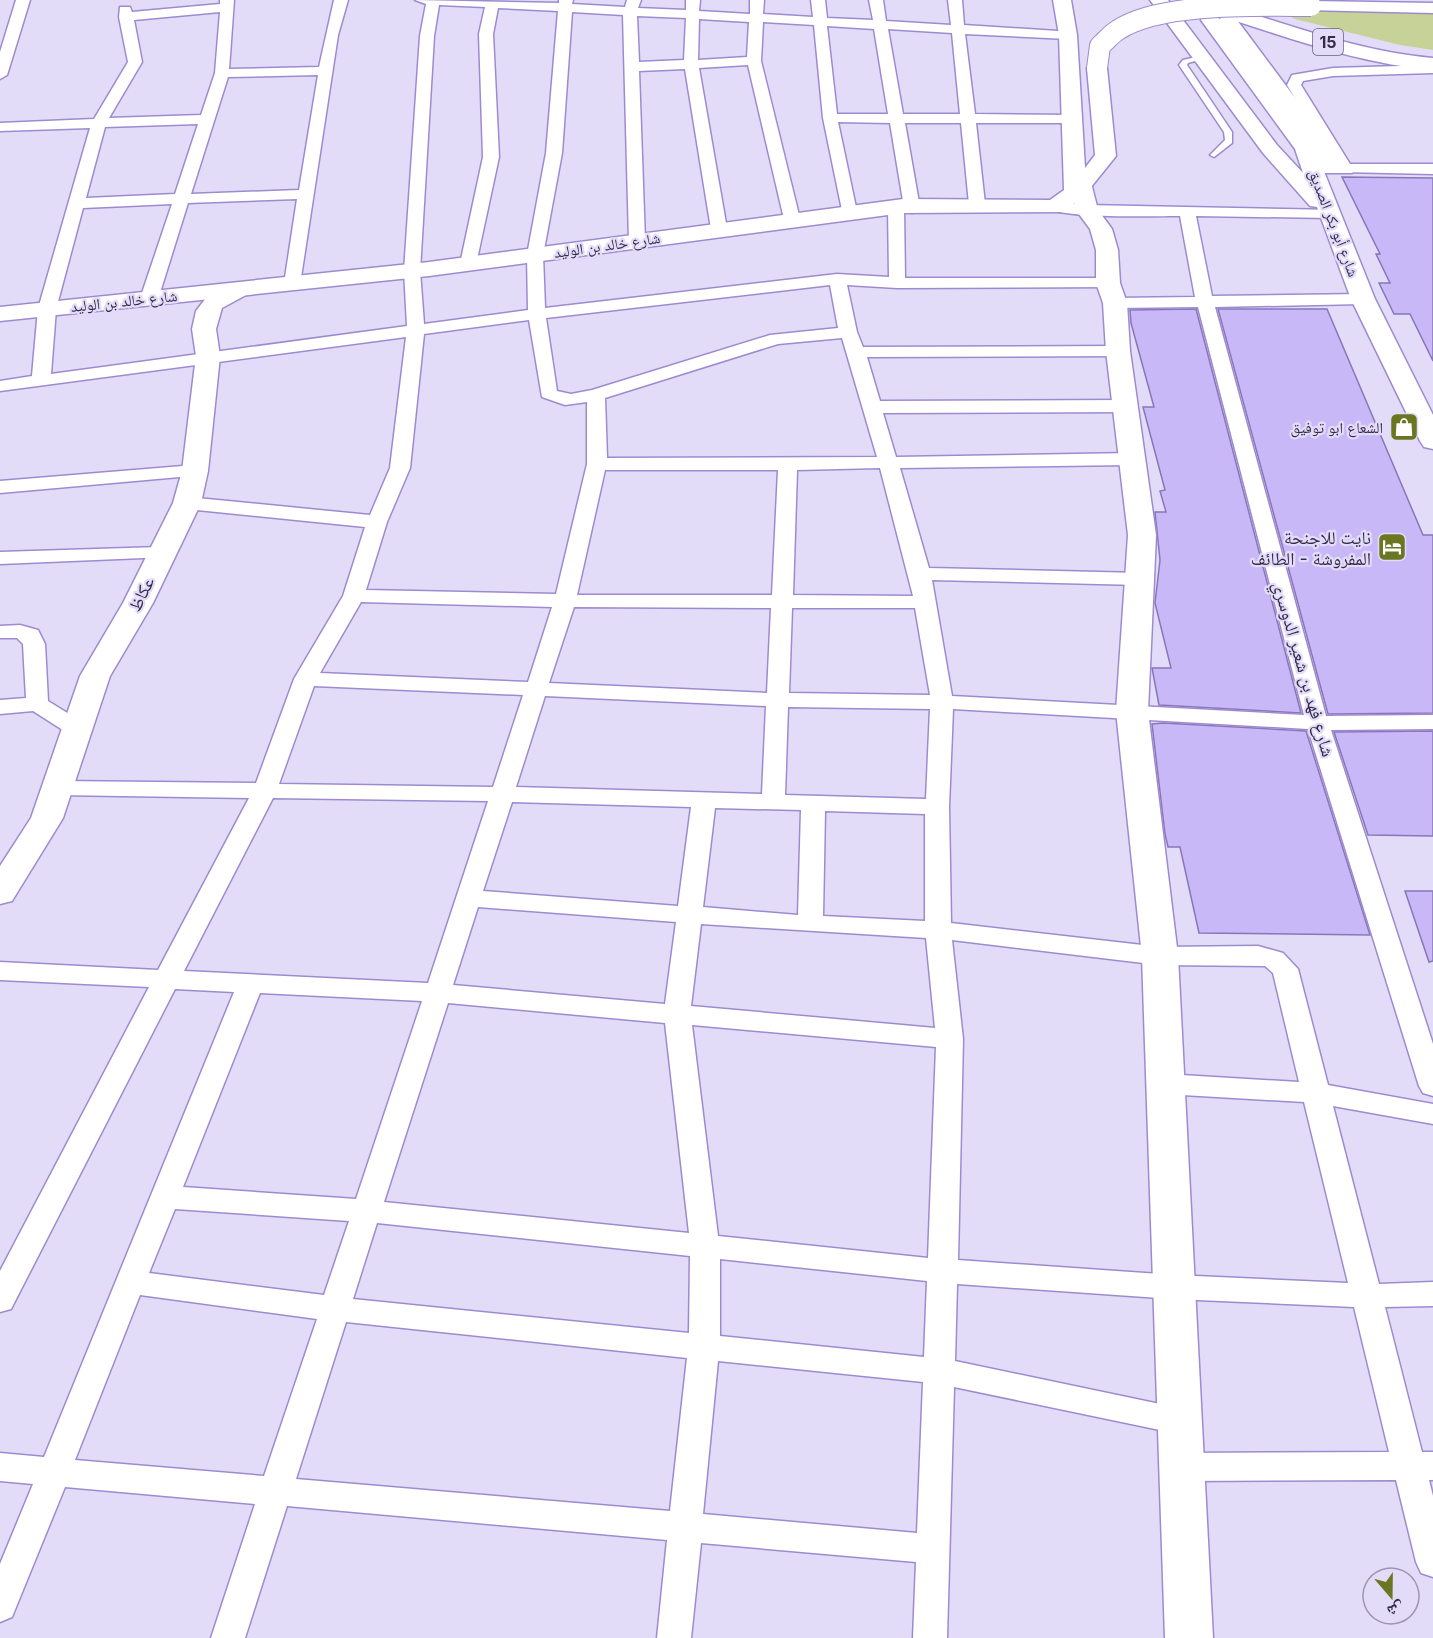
<svg xmlns="http://www.w3.org/2000/svg" width="1433" height="1638" font-family="Inter,'Noto Naskh Arabic',sans-serif">
  <rect width="100%" height="100%" fill="#e3dcf9"/>
  <!-- green -->
  <polygon fill="#c7d298" points="1299,9 1433,11 1433,50 1400,45 1295,19 1284,14"/>
  <!-- building -->
  <g fill="#c9b8f7" stroke="#8976b8" stroke-width="1.5">
    <polygon points="1342,177 1433,178 1433,361 1410,314 1394,314 1379,283 1390,283 1376,254 1380,254"/>
    <polygon points="1196,309 1301,713 1159,705 1152,668 1171,668 1155,603 1160,560 1155,512 1166,512 1160,491 1165,490 1143,407 1154,407 1131,323 1130,310"/>
    <polygon points="1218,309 1327,309 1423,535 1433,535 1433,713 1328,714"/>
    <polygon points="1163,723 1306,731 1370,935 1199,933 1180,847 1168,847 1165,834 1152,724"/>
    <polygon points="1433,731 1433,836 1368,835 1334,732"/>
    <polygon points="1405,891 1433,891 1433,961 1429,962"/>
  </g>
  <g fill="none" stroke-linecap="round" stroke-linejoin="round">
    <!-- lane casing -->
    <g stroke="#9e8bcf" stroke-width="3">
      <polygon id="lane" points="1200,56 1203,58 1202,59 1188,63 1187,65 1232,132 1232,143 1214,157 1210,155 1225,140 1224,132 1179,65 1183,60"/>
    </g>
    <!-- street casing -->
    <g stroke="#9e8bcf" stroke-width="3">
      <g id="street">
        <polygon points="16,0 30,0 7,75 0,79 0,52"/>
        <path d="M220 0H234L229 69 319 67 334 0H348L338 35 300 284 292 289 284 284 297 199 188 203 158 299 149 304 140 299 172 204 83 208 56 309 51 374 407 326 404 271 420 36 426 4 415 0 559 3V0H573L572 4 625 7 627 0H641L638 8 686 10V0H700L699 11 750 14V0H764L763 14 813 17 811 0H825L827 18 873 20 869 0H883L886 21 951 25 948 0H962L964 25 1073 32V38L1068 39 965 34 975 114 1072 115 1079 119 1072 123H976L985 204 983 207H971L969 204 961 123H905L920 208 912 213 904 208 905 278H1108L1114 279 1116 283 1114 287 897 288 847 285 857 332 863 347 1118 346 1127 351 1118 356 867 357 880 401 1127 400 1136 406 1127 412 883 413 896 457 1132 453 1142 459 1132 465 900 468 929 568 1140 573 1147 575 1150 579 1147 583 1140 585 932 580 952 696 1304 715 1198 307 1115 308 1106 303 1115 298 1195 297 1180 216C1159 216 1057 219 1047 207L1055 202 1087 205 1336 210 1338 213 1336 216 1330 218 1196 216 1212 296 1363 294 1372 299 1363 304 1215 307 1326 716 1433 715V729L1331 730 1433 1044V1096L1423 1093 1419 1086 1308 729 953 709 949 807 951 923 1160 947 1258 946 1283 953 1298 969 1328 1085 1433 1104V1124L1333 1106 1379 1284 1433 1282V1306L1385 1307 1422 1452H1433V1480H1429L1433 1496V1577L1421 1573 1416 1562 1396 1480 1182 1481 1170 1477 1166 1467 1170 1457 1182 1453 1389 1452 1354 1307 1174 1299 957 1284 955 1361 1179 1408 1190 1412 1195 1421 1190 1430 1179 1434 954 1387 947 1638H913L916 1562 701 1543 691 1638H657L667 1540 287 1506 245 1638H211L255 1504 65 1487 12 1617 0 1622V1564L33 1484 0 1481V1453L44 1457 234 992 175 989 11 1309 0 1312V1271L149 987 0 980V962L158 970 249 798 57 795 49 793 45 788 49 783 57 781 256 783 294 679 343 596 365 527 187 509 180 507 177 503 180 499 187 497 370 515 390 468 406 337 0 391V381L32 376 38 309 90 128 0 131V123L94 119 128 62 119 17 120 7H130L132 12 220 4ZM439 5 485 7 479 34 483 157 460 264 468 269 476 264 499 157 493 34 498 8 558 11 546 153 527 255 528 310 424 324 420 271 434 36ZM220 12 215 73 201 115 109 118 142 62 134 20ZM572 12 623 15 629 241 637 246 645 241 639 71 685 69 711 229 719 234 727 229 699 68 748 65 784 219 792 224 798 222 800 219 761 61 763 22 814 25 823 118 843 215H855L857 212 838 122 890 123 904 207 896 202 888 207 889 277 837 274 545 308 543 255 562 153ZM637 16 686 18 684 60 639 62ZM699 19 749 22 747 57 698 60ZM827 26 874 29 888 114H837ZM888 29 952 33 960 114H903ZM318 75 299 190 191 194 228 77ZM198 124 175 194 86 198 105 127ZM830 285 838 328 770 335 592 390 571 394 557 391 546 318ZM529 320 542 397 565 405 587 402V464L556 594 366 590 387 522 410 468 424 334ZM842 338 877 457 607 458 605 398 778 344ZM880 468 913 596 793 595 797 470ZM605 470H778L772 595H577ZM361 602 552 607 528 682 320 673ZM574 607 771 608 767 693 549 683ZM792 608H915L930 695 789 693ZM314 686 523 695 493 787 279 784ZM545 696 766 706 762 794 516 787ZM788 707 930 709 926 799 785 795ZM273 798 488 801 428 983 184 971ZM512 802 691 807 678 906 483 891ZM715 808 801 810 798 915 703 907ZM825 811 925 814V921L823 916ZM478 907 676 922 665 1004 453 985ZM701 924 926 938 935 1028 691 1006ZM952 940 1160 965 1265 966 1273 973 1299 1082 1165 1074 1155 1077 1151 1084 1155 1091 1165 1094 1304 1102 1348 1283 1174 1275 958 1260 963 1039ZM260 993 422 1001 356 1199 183 1187ZM448 1003 665 1023 689 1233 384 1202ZM692 1025 936 1047 928 1258 718 1236ZM175 1209 349 1221 324 1295 149 1273ZM377 1223 690 1256 689 1333 353 1299ZM720 1259 927 1281 924 1357 720 1336ZM140 1295 317 1319 264 1476 75 1460ZM346 1322 687 1358 670 1511 296 1479ZM718 1361 923 1382 917 1533 703 1514Z"/>
        <polygon points="1433,65 1433,73 1333,76 1303,81 1301,85 1350,164 1433,164 1433,174 1340,172 1287,85 1292,75 1333,68"/>
        <polygon points="195,465 205,471 202,475 0,493 0,481"/>
        <polygon points="160,547 167,549 170,553 167,557 0,564 0,552"/>
        <polygon points="20,625 38,630 45,644 48,701 85,724 88,729 85,734 69,734 33,711 0,714 0,700 26,698 23,644 17,638 0,638 0,626"/>
      </g>
    </g>
    <!-- secondary casing -->
    <g stroke="#9e8bcf" stroke-width="3">
      <g id="secondary">
        <polygon points="1227,14 1234,16 1313,122 1335,163 1352,165 1356,169 1352,173 1321,173 1296,127 1218,20"/>
        <polygon points="1082,178 1090,179 1098,210 1112,229 1118,250 1120,283 1127,303 1130,351 1156,535 1148,711 1178,956 1213,1638 1165,1638 1142,956 1116,711 1128,535 1106,351 1103,303 1096,283 1096,250 1090,229 1076,210 1071,184 1074,179"/>
        <polygon points="238,283 246,285 250,290 246,295 222,308 216,329 220,356 208,471 201,503 153,603 110,676 63,818 12,901 0,904 0,866 31,818 80,676 123,603 173,503 182,471 196,356 192,329 196,311 206,298"/>
      </g>
    </g>
    <!-- primary casing -->
    <g stroke="#9e8bcf" stroke-width="3">
      <g id="primary">
        <polygon points="1053,0 1071,0 1077,35 1085,168 1095,155 1087,68 1097,62 1107,68 1116,156 1083,197 1063,212 903,213 429,276 0,321 0,307 429,262 903,199 1050,200 1064,190 1059,35"/>
        <polygon points="1150,0 1168,0 1277,145 1303,173 1295,149 1201,20 1203,16 1217,16 1315,149 1375,299 1433,415 1433,449 1424,447 1420,441 1351,299 1317,207 1310,206 1263,153"/>
        <polygon points="1311,1 1433,3 1433,13 1305,10 1302,6 1305,2"/>
      </g>
    </g>
    <!-- highway casing -->
    <g stroke="#9e8bcf" stroke-width="3">
      <path id="highway" d="M1195 0H1207C1283 22 1354 51 1433 58V70C1350 63 1274 32 1195 8L1192 4Z"/>
    </g>
    <!-- lane -->
    <use href="#lane" fill="#fff" fill-rule="evenodd"/>
    <!-- street -->
    <use href="#street" fill="#fff" fill-rule="evenodd"/>
    <!-- secondary -->
    <use href="#secondary" fill="#fff" fill-rule="evenodd"/>
    <!-- primary -->
    <use href="#primary" fill="#fff" fill-rule="evenodd"/>
    <!-- highway -->
    <use href="#highway" fill="#fff" fill-rule="evenodd"/>
    <!-- primary-bridge casing -->
    <g stroke="#9e8bcf" stroke-width="22" stroke-linecap="butt">
      <path id="primary-bridge" d="M1097 68 1100 46C1106 41 1111 34 1118 30 1160 2 1261 6 1311 6"/>
    </g>
    <!-- primary-bridge -->
    <use href="#primary-bridge" stroke="#fff" stroke-width="20"/>
  </g>
  <!-- icons -->
  <defs>
    <g id="shop-square" transform="scale(1.5)"><rect x="-9" y="-9" width="18" height="18" rx="4" fill="#6b7622" stroke="#e3dcf9"/><path d="M-5-2.5h2.3a2.7 3.5 0 0 1 5.4 0H5L5.5 6h-11ZM-1.5-2.5h3a1.5 2.3 0 0 0-3 0Z" fill="#fff"/></g>
    <g id="hotel-square" transform="scale(1.5)"><rect x="-9" y="-9" width="18" height="18" rx="4" fill="#6b7622" stroke="#e3dcf9"/><path d="M-6-4.5h1.5V1H6V5H4.5V3h-9V5H-6ZM-4 0a1.8 1.8 0 1 1 3.6 0ZM.5 0V-2.5h3Q6-2.5 6 0Z" fill="#fff"/></g>
  </defs>
  <g fill-rule="evenodd">
    <use href="#shop-square" x="1404" y="427"/>
    <use href="#hotel-square" x="1392" y="547"/>
  </g>
  <g text-anchor="middle" dominant-baseline="central" stroke-width="4.5" stroke-linejoin="round" paint-order="stroke">
    <!-- far-street labels -->
    <g font-size="15" fill="#332b47" stroke="#e3dcf9">
      <text transform="translate(1334 223) rotate(69)">شارع أبو بكر الصديق</text>
      <text transform="translate(607 245) rotate(-8)">شارع خالد بن الوليد</text>
      <text transform="translate(124 301) rotate(-6)">شارع خالد بن الوليد</text>
    </g>
    <!-- far-poi labels -->
    <g font-size="15" fill="#332b47" stroke="#e3dcf9" text-anchor="end">
      <text x="1383" y="427">الشعاع ابو توفيق</text>
    </g>
    <!-- shield labels -->
    <rect fill="#e3dcf9" stroke="#68607c" stroke-width="1.5" x="1313" y="29" width="30" height="26" rx="4.5"/>
    <g font-size="16" font-weight="bold" fill="#332b47">
      <text x="1328" y="42">15</text>
    </g>
    <!-- poi labels -->
    <g font-size="18" fill="#332b47" stroke="#e3dcf9" text-anchor="end">
      <text x="1371" y="537">نايت للاجنحة<tspan x="1371" dy="21">المفروشة - الطائف</tspan></text>
    </g>
    <!-- street labels -->
    <g font-size="18" fill="#332b47" stroke="#e3dcf9">
      <text transform="translate(141 594) rotate(-64)">عكاظ</text>
      <text transform="translate(1304 669) rotate(74)">شارع فهد بن شعير الدوسري</text>
    </g>
  </g>
  <!-- north arrow -->
  <g transform="translate(1391 1596) rotate(160)"><circle r="28" fill="#e3dcf9" stroke="#9d95b2" stroke-width="1.5"/>
  <path d="M0-4.5L10 22L0 15L-10 22Z" fill="#6b7622"/>
  <text y="-9" font-size="16" font-weight="bold" text-anchor="middle" fill="#332b47">ش</text>
  </g>
</svg>
